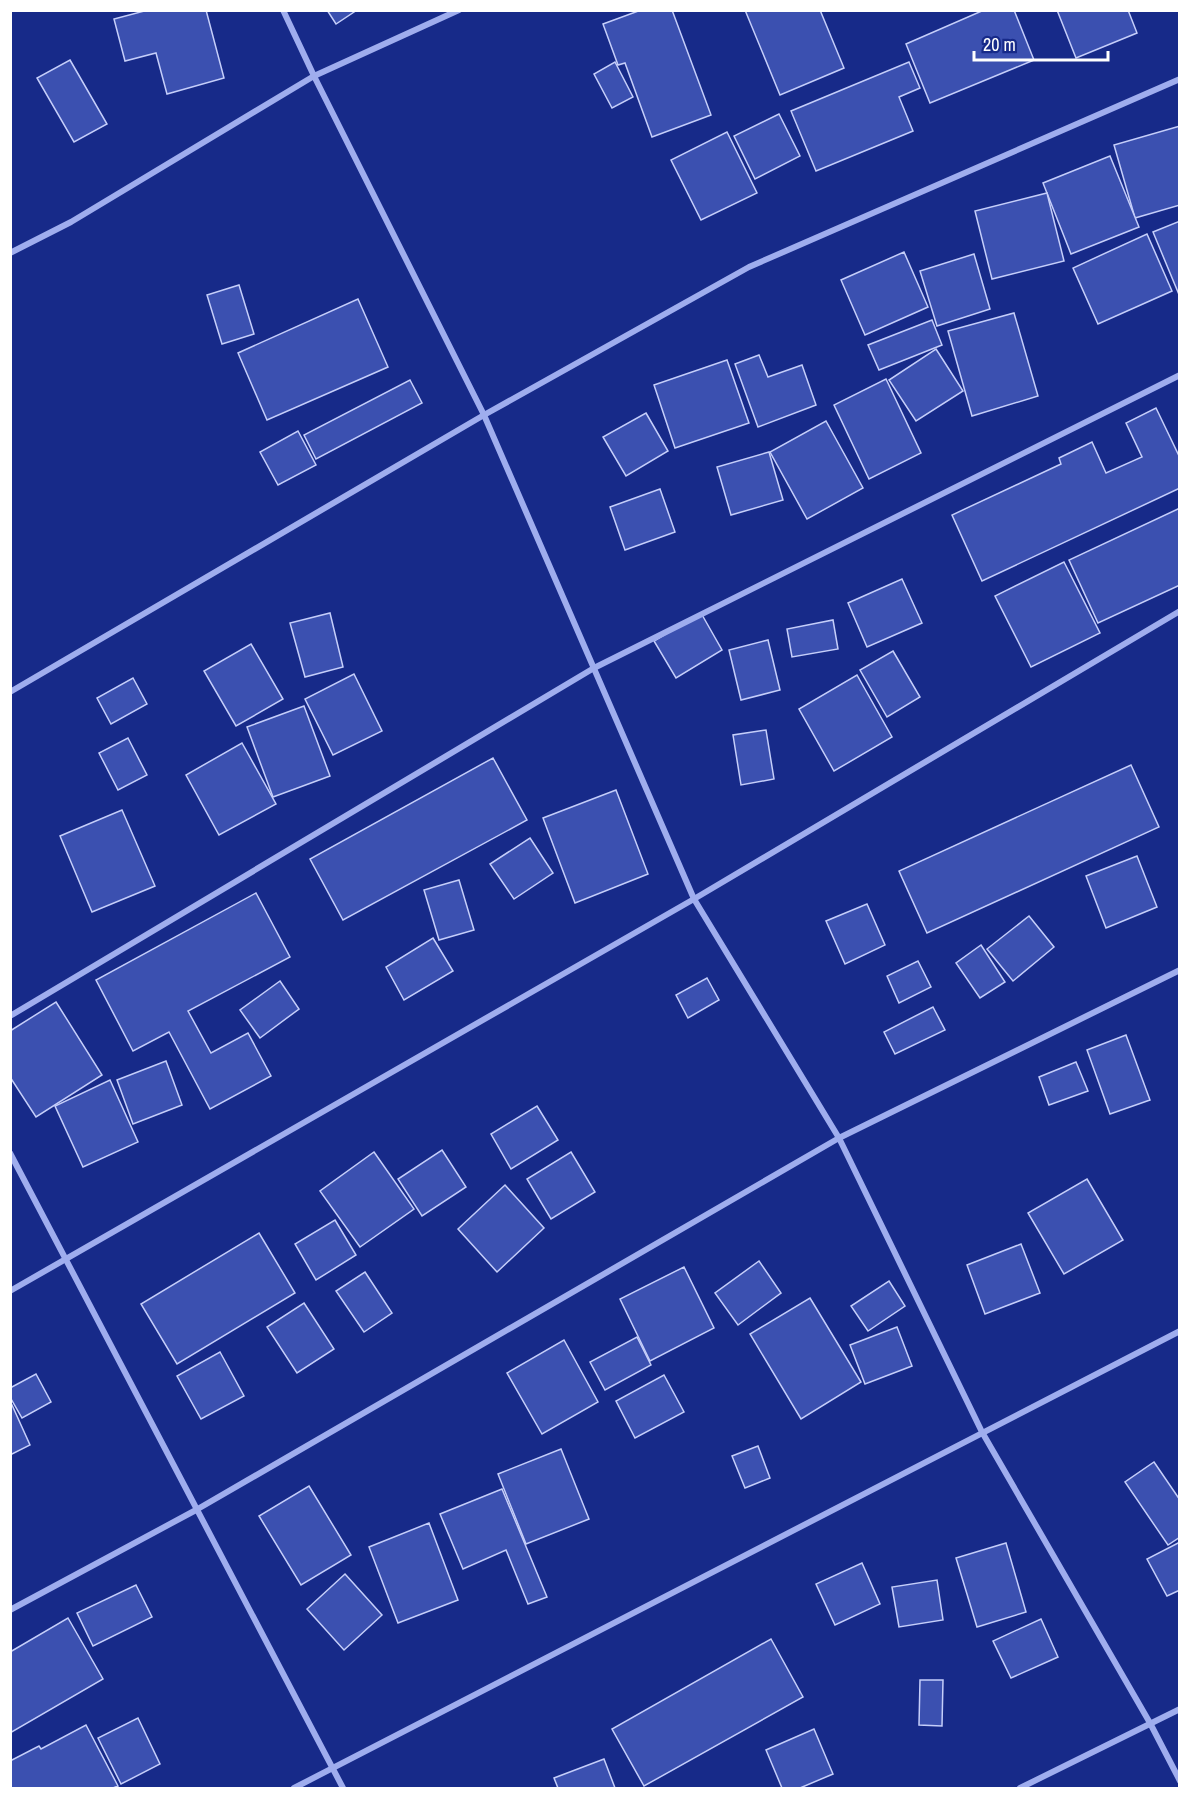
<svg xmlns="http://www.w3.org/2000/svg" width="1190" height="1799" font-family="'Archivo Narrow',sans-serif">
  <rect width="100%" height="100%" fill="#172a89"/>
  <!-- building -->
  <g fill="#3b50b0" stroke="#c5cefa" stroke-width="1.5">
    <polygon points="148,10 206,10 224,78 167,94 156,53 125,61 114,19"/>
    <polygon points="327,10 357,10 336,24"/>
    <polygon points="641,10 672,10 711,115 652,137 625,63 618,65 603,24"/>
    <polygon points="745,10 820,10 844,68 780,95"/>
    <polygon points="984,10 1014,10 1034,60 930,103 906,44"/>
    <polygon points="1057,10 1128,10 1137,33 1076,58"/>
    <polygon points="70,60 107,124 74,142 37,78"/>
    <polygon points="615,62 633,97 612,108 594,74"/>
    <polygon points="909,62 920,88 899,97 913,131 816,171 791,111"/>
    <polygon points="779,114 800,156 755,179 734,136"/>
    <polygon points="1180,126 1180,205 1135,218 1114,145"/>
    <polygon points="727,132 757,193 701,220 671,160"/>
    <polygon points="1110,156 1139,227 1071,254 1043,183"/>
    <polygon points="1047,193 1064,261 992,279 975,211"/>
    <polygon points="1180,221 1180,297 1153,232"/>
    <polygon points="1147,234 1172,291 1098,324 1073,268"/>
    <polygon points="904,252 928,307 865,335 841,280"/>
    <polygon points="974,254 990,309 937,326 920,271"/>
    <polygon points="239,285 254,334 222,344 207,295"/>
    <polygon points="358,299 388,367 267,420 238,353"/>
    <polygon points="1014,313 1038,396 972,416 948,331"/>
    <polygon points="932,320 942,345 879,370 868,345"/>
    <polygon points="936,349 963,391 916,421 889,380"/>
    <polygon points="759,355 768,377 802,365 816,405 758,427 735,364"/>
    <polygon points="727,360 749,423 675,448 654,385"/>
    <polygon points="886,379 921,453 869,479 834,405"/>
    <polygon points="410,380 422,403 316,459 304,435"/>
    <polygon points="1156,408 1180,458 1180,488 982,581 952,515 1061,464 1059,458 1092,442 1106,473 1142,457 1126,423"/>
    <polygon points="646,413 668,451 626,476 603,437"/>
    <polygon points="826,421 863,488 807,519 770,452"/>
    <polygon points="298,431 316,465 278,485 260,452"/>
    <polygon points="769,452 783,500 731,515 717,467"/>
    <polygon points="660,489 675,532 625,550 610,507"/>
    <polygon points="1180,508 1180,585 1098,623 1069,560"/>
    <polygon points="1064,562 1100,633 1031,667 995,596"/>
    <polygon points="902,579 922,623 867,647 848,603"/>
    <polygon points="330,613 343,667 305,677 290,623"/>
    <polygon points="701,613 722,650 676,678 654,641"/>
    <polygon points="833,620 838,649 792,657 787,629"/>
    <polygon points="768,640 780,690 741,700 729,650"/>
    <polygon points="251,644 283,699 236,726 204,671"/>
    <polygon points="893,651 920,697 887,717 860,670"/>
    <polygon points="354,674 382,731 333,755 305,699"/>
    <polygon points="857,675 892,737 834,771 799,709"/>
    <polygon points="133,678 147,704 111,724 97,698"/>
    <polygon points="304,706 330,776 273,797 247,727"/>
    <polygon points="766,730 774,779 741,785 733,735"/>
    <polygon points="128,738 147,775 118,790 99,753"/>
    <polygon points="242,743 276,804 219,835 186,775"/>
    <polygon points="493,758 527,820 343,920 310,859"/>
    <polygon points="1131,765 1159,827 927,933 899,871"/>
    <polygon points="616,790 648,874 575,903 543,818"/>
    <polygon points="122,810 155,886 92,912 60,836"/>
    <polygon points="530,838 553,873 514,899 490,864"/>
    <polygon points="1137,856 1157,907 1106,928 1086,876"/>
    <polygon points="459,880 474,930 439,940 424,890"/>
    <polygon points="256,893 290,957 188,1011 211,1053 248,1033 271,1076 210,1109 169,1032 133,1051 96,980"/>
    <polygon points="867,904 885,945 845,964 826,921"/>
    <polygon points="1029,916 1054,947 1013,981 987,949"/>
    <polygon points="433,938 453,971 404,1000 386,967"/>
    <polygon points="981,945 1005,982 980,998 956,963"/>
    <polygon points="918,961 931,987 899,1003 887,976"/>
    <polygon points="707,978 719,1000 688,1018 676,995"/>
    <polygon points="280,981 299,1009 260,1038 240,1010"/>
    <polygon points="56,1002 102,1075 36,1117 10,1077 10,1031"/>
    <polygon points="933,1007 945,1030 895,1054 884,1032"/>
    <polygon points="1126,1035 1150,1100 1110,1114 1087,1050"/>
    <polygon points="166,1061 182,1105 133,1124 117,1080"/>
    <polygon points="1076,1062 1088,1091 1049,1105 1039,1077"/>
    <polygon points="110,1080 138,1142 83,1167 55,1106"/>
    <polygon points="537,1106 558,1140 511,1169 491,1134"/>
    <polygon points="442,1150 466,1187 422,1216 398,1179"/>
    <polygon points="374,1152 414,1209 360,1247 320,1191"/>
    <polygon points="571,1152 595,1192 551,1219 527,1179"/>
    <polygon points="1087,1179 1123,1240 1064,1274 1028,1213"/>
    <polygon points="505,1185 544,1228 497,1272 458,1229"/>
    <polygon points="335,1220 356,1255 316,1280 295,1244"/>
    <polygon points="259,1233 295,1293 177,1364 141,1304"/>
    <polygon points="1021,1244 1040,1293 985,1314 967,1265"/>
    <polygon points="759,1261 781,1293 738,1325 715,1293"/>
    <polygon points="684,1267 714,1328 650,1361 620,1299"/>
    <polygon points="365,1272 392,1313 364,1332 336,1291"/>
    <polygon points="889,1281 905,1306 868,1331 851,1306"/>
    <polygon points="810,1298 861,1382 801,1419 750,1334"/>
    <polygon points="304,1303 334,1349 297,1373 267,1327"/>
    <polygon points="897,1327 912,1366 865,1384 850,1345"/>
    <polygon points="637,1337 651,1365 605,1390 590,1362"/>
    <polygon points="564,1340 598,1402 542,1434 507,1373"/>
    <polygon points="220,1352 244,1396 201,1419 177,1376"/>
    <polygon points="36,1374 51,1402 22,1418 10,1397 10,1388"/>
    <polygon points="664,1375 684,1412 635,1438 616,1401"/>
    <polygon points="12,1405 30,1445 10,1455 10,1406"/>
    <polygon points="758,1446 770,1478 745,1488 732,1456"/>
    <polygon points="561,1449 589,1519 526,1544 498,1474"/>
    <polygon points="1154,1462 1180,1500 1180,1537 1168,1545 1125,1482"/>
    <polygon points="309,1486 351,1555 301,1585 259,1516"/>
    <polygon points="502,1489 547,1597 528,1604 506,1550 463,1569 440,1514"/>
    <polygon points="429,1523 458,1600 398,1623 369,1547"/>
    <polygon points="1180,1542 1180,1590 1167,1596 1147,1559"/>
    <polygon points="1006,1543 1026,1612 977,1627 956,1558"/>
    <polygon points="862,1563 880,1604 835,1625 816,1584"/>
    <polygon points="345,1574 382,1615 344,1650 307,1609"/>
    <polygon points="937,1580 943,1620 899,1627 892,1587"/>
    <polygon points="136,1585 152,1617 93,1646 77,1613"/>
    <polygon points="68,1618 103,1679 10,1733 10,1652"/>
    <polygon points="1041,1619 1058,1657 1011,1678 993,1641"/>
    <polygon points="771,1639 803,1697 644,1786 612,1729"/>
    <polygon points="920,1680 943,1680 942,1726 919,1725"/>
    <polygon points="138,1718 160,1764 121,1784 98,1738"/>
    <polygon points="86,1725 118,1786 113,1788 10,1788 10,1761 39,1746 41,1749"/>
    <polygon points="814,1729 833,1774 800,1788 782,1788 766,1750"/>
    <polygon points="604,1759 615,1788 558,1788 554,1778"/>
  </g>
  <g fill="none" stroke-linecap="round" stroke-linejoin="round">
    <!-- street -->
    <g stroke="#9fadee" stroke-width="6">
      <polyline points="283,10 314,76 459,10"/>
      <polyline points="10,253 71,222 314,76 484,415 694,899 839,1138 982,1432 1150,1723 1180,1781"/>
      <polyline points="10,692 484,415 749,267 1180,79"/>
      <polyline points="10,1016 594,668 1180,375"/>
      <polyline points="10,1153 343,1788"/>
      <polyline points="10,1291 694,899 1180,611"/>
      <polyline points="10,1610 196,1510 839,1138 1180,970"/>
      <polyline points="294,1788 1180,1331"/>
      <polyline points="1020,1788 1180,1709"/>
    </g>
  </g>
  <!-- border -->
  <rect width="1190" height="1799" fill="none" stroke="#ffffff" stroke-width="24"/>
  <!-- scale -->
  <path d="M974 51v9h134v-9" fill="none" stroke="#ffffff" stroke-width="3"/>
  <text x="983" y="51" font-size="18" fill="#ffffff" stroke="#172a89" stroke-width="4.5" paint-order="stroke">20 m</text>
</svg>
